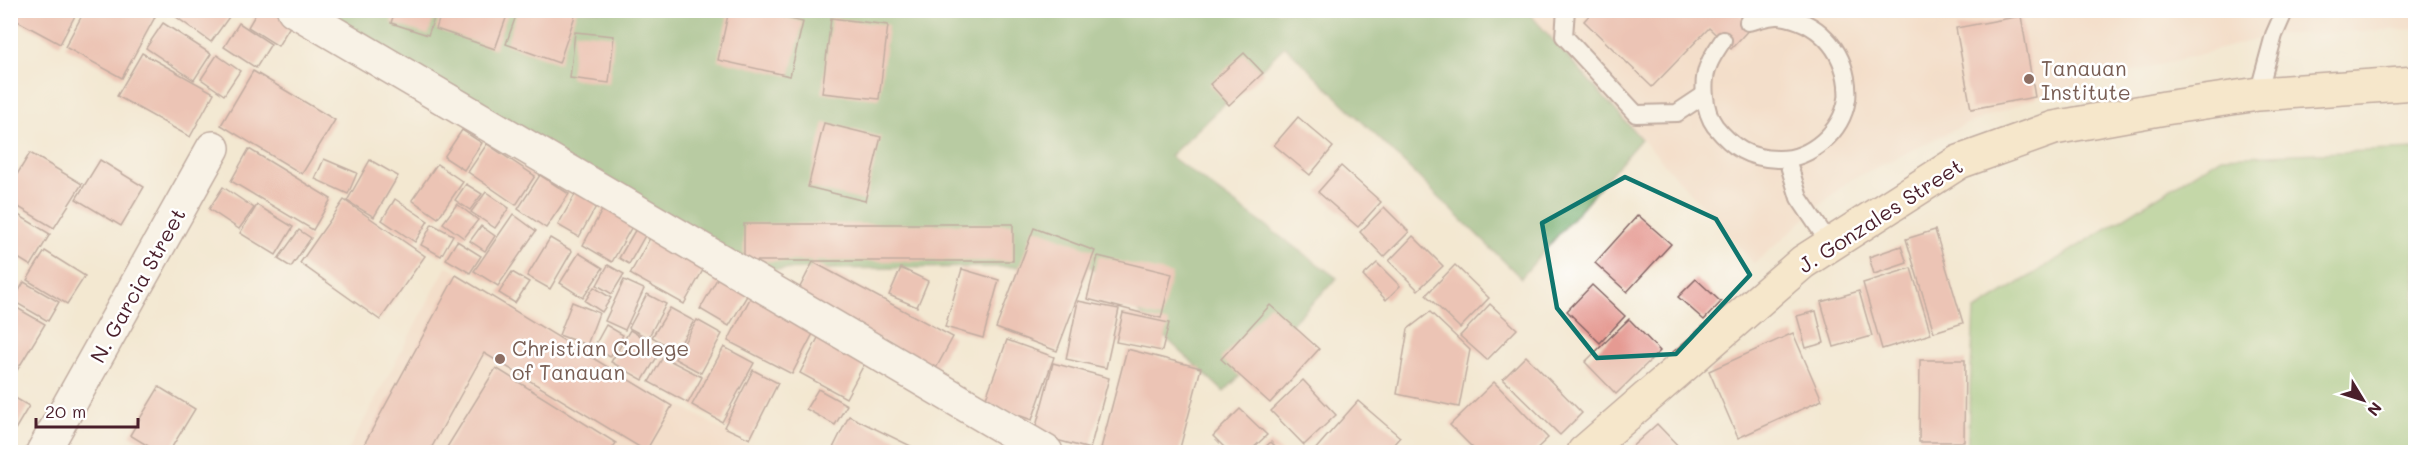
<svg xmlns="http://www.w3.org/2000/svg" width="2426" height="463" font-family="Mali,sans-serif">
  <rect width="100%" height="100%" fill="#fff"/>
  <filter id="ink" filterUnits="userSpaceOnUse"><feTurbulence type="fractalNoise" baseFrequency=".0167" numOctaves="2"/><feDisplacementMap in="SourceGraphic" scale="12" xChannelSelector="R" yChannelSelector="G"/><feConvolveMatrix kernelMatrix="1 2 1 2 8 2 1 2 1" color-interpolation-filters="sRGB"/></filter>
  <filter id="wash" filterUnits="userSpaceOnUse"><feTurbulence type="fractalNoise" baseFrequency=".008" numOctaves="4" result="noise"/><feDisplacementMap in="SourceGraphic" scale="24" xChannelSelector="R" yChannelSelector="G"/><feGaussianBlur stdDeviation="1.35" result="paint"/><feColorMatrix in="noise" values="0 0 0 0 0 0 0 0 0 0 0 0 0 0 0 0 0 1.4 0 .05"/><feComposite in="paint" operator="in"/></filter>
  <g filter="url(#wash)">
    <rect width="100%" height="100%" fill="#f3e8d1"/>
    <!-- built -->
    <g fill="#f4d3c0">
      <polygon points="2415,10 2416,29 2274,35 2044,95 1962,126 1848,181 1754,264 1527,11"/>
      <polygon points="447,266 759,452 347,452"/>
    </g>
    <!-- green -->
    <polygon fill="#8cc377" stroke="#6b7151" stroke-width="1.5" points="2415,149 2415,452 1967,452 1974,311 2221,157"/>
    <!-- forest -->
    <polygon fill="#71a968" stroke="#5e644a" stroke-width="1.5" points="307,11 1527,11 1641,139 1521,278 1285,46 1170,156 1337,278 1224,392 1089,266 736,270"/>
    <g id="blocks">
      <!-- building -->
      <g fill="#e59a92">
        <polygon points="10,10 78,10 60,44 10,17"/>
        <polygon points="85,10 143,10 155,17 122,78 65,47"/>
        <polygon points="179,10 234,10 211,42 175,16"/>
        <polygon points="258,10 272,10 292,23 278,46 248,27"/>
        <polygon points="395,10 437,10 428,35 391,23"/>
        <polygon points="442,10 509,10 495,49 436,29"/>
        <polygon points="518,10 577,10 559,63 506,44"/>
        <polygon points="729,10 752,10 803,22 790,76 718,60"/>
        <polygon points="1594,10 1736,10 1752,26 1731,49 1709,28 1652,87 1584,21"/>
        <polygon points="2021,16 2035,97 1971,109 1956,28"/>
        <polygon points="831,18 888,25 879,99 822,93"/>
        <polygon points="163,23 211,54 194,80 146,48"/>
        <polygon points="239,23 271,44 256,68 224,47"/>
        <polygon points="575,32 614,36 609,83 570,78"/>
        <polygon points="142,53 214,93 190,137 117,96"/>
        <polygon points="1244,53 1263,73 1229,105 1210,84"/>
        <polygon points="217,55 240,71 224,95 201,79"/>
        <polygon points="253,71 335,120 302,174 221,125"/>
        <polygon points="1298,117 1333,147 1310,175 1274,145"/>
        <polygon points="824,123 881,137 865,201 808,187"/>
        <polygon points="462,130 482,143 464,170 444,157"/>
        <polygon points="487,144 535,176 516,205 468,172"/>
        <polygon points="249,149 331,199 313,230 231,181"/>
        <polygon points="30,153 82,184 54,228 10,202 10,186"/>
        <polygon points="324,159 357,173 348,194 315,179"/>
        <polygon points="100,160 144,187 121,226 76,199"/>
        <polygon points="370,160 398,176 374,217 347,201"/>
        <polygon points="437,164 463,182 438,218 412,200"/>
        <polygon points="1341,166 1381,202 1358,227 1318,192"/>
        <polygon points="540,175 569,194 546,228 518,209"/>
        <polygon points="466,184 482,194 470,210 455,200"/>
        <polygon points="223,187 254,208 239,229 209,209"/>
        <polygon points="577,191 598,203 579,237 558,225"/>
        <polygon points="486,192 509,208 495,228 471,212"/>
        <polygon points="395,199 428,221 415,242 382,220"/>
        <polygon points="344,200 425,256 380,320 300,263"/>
        <polygon points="457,204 478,220 464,238 443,223"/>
        <polygon points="257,205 293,227 276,255 240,233"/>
        <polygon points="605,205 635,221 612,262 583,245"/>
        <polygon points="1384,207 1409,232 1384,257 1360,232"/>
        <polygon points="10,210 50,234 31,266 10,253"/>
        <polygon points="513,214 536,231 498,286 474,271"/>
        <polygon points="1638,215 1671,244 1627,292 1595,263"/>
        <polygon points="432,224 453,235 441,256 421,245"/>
        <rect x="744" y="224" width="269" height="37"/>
        <polygon points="481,226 495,236 485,251 470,241"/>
        <polygon points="637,227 647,232 629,264 619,258"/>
        <polygon points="1034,228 1095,251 1057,351 996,328"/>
        <polygon points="299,230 311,238 291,267 278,259"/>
        <polygon points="1935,230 1963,323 1934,332 1906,239"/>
        <polygon points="654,231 708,261 684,304 630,274"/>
        <polygon points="1413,236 1443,266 1418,290 1389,261"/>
        <polygon points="550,238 572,251 550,289 527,276"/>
        <polygon points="457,241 481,256 470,273 446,259"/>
        <polygon points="1901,246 1907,263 1874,274 1869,257"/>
        <polygon points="45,251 85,276 67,304 27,280"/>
        <polygon points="579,253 603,268 583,298 560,283"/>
        <polygon points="1098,256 1172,274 1161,318 1087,299"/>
        <polygon points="813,262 953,337 935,370 796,295"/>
        <polygon points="1377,263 1400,286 1386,300 1363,276"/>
        <polygon points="608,265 624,274 612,294 597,285"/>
        <polygon points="1455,265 1489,298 1460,328 1426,295"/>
        <polygon points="901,268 928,281 917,307 889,295"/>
        <polygon points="1911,268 1931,334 1882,349 1863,283"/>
        <polygon points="962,269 999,280 983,338 945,327"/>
        <polygon points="512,272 529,282 515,303 499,293"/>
        <polygon points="721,272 751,289 729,326 700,309"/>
        <polygon points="456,275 672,406 646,451 484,353 429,452 360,452"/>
        <polygon points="1696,279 1721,302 1704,320 1678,297"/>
        <polygon points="624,280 644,289 625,330 605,321"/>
        <polygon points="24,282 59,302 48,321 13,301"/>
        <polygon points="1592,285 1625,316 1600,343 1567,311"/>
        <polygon points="594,287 611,298 602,312 585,301"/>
        <polygon points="755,289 819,322 792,374 728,341"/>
        <polygon points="1859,291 1872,336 1834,347 1821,302"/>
        <polygon points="647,294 666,304 648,338 629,328"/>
        <polygon points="1078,301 1119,309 1106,368 1066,359"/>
        <polygon points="572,302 599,313 587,345 559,335"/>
        <polygon points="10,304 45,324 10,382"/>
        <polygon points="1490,304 1517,329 1487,360 1460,336"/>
        <polygon points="1270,305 1319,349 1270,403 1221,359"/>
        <polygon points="670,308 694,321 676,351 652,337"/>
        <polygon points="1816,311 1824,343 1806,348 1797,316"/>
        <polygon points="1430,312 1470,350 1459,407 1397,394 1408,329"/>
        <polygon points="1123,313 1169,323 1162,351 1116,342"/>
        <polygon points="1629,319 1660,351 1616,394 1585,362"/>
        <polygon points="697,320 722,334 701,373 675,359"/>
        <polygon points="606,325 623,335 610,357 594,347"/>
        <polygon points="630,330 662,349 643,380 611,362"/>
        <polygon points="821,332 868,357 846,398 800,373"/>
        <polygon points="1793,333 1822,400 1738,438 1709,371"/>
        <polygon points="1007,340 1054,357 1032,420 984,403"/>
        <polygon points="724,347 754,363 722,422 692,405"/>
        <polygon points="1127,349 1201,368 1179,452 1120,452 1101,448"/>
        <polygon points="1526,356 1582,413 1560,435 1503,379"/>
        <polygon points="663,357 702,377 688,403 649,382"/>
        <polygon points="1920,360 1965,360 1964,442 1919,442"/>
        <polygon points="1053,363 1109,378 1090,449 1034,434"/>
        <polygon points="496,368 616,443 610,452 444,452"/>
        <polygon points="753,370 778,383 750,439 724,427"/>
        <polygon points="1303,380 1336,415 1304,445 1271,411"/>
        <polygon points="1494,382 1548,438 1533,452 1477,452 1450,425"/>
        <polygon points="159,387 195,409 169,452 158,452 130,435"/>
        <polygon points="818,389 847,405 835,425 806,409"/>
        <polygon points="10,395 29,406 10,438"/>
        <polygon points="1358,401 1400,437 1387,452 1313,452"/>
        <polygon points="1240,409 1267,435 1249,452 1229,452 1213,436"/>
        <polygon points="849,416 915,448 913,452 831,452"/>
        <polygon points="1657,424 1684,452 1626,452"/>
        <polygon points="1271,442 1281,452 1259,452"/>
      </g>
    </g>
  </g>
  <g filter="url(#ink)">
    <use href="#blocks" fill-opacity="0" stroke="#856565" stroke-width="1.5"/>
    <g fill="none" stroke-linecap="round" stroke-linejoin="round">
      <!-- lane casing -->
      <g stroke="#856565" stroke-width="20">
        <g id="lane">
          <polyline points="1566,10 1564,36 1636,114 1677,113 1704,95"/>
          <path d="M1723 40C1718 48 1712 56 1709 64 1701 81 1704 111 1715 126 1733 148 1748 158 1777 159 1810 160 1842 132 1847 99 1848 95 1847 89 1847 85 1843 48 1817 21 1780 16 1770 15 1758 20 1748 22"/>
          <polyline points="2258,94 2274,35 2285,10"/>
          <polyline points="1787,159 1799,198 1830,244"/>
        </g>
      </g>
      <!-- street casing -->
      <g stroke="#856565" stroke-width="36">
        <g id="street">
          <polyline points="294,10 1046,452"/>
          <polyline points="43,452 213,148"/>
        </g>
      </g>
      <!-- secondary casing -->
      <g stroke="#856565" stroke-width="36">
        <polyline id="secondary" points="1584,452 1803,262 1959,162 2054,128 2165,108 2258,94 2416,83"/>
      </g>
      <!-- lane -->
      <use href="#lane" stroke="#fff" stroke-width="16"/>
      <!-- street -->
      <use href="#street" stroke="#fff" stroke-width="33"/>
      <!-- secondary -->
      <use href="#secondary" stroke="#fbe6c3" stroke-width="33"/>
    </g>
  </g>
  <!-- marked area -->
  <path d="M0 0H2426V463H0ZM1625 177 1716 219 1750 275 1676 354 1597 358 1557 308 1542 223Z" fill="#f3e8d1" fill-opacity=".55" fill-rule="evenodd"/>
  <path fill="none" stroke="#0f766e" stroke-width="4.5" stroke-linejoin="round" d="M1625 177 1716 219 1750 275 1676 354 1597 358 1557 308 1542 223Z"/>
  <!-- markers -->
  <g fill="#8d6e63" stroke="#fff" stroke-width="2">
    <circle cx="2029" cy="79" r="6"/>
    <circle cx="500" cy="359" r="6"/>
  </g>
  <g text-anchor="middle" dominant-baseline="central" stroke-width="5" stroke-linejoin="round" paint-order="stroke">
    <!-- education labels -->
    <g font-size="21" fill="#785e54" stroke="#fff" text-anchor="start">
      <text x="2041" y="67">Tanauan<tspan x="2041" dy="24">Institute</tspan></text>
      <text x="512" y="347">Christian College<tspan x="512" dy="24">of Tanauan</tspan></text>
    </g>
    <!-- street labels -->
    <g font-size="21" fill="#4a1f2b" stroke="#fff">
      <text transform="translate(1880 215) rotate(-33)">J. Gonzales Street</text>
      <text transform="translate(137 285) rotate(-61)">N. Garcia Street</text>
    </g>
  </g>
  <!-- margin -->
  <rect width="2426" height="463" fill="none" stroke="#fff" stroke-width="36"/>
  <!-- north arrow -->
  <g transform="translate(2363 400) rotate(128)" stroke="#ffffff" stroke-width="4.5" paint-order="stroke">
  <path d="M0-4.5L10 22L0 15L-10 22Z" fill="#4a1f2b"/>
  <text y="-9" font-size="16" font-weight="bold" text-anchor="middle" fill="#4a1f2b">N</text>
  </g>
  <!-- scale -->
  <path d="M36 418v9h102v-9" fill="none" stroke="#4a1f2b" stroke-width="3"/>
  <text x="45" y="418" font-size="18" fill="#4a1f2b" stroke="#ffffff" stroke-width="4.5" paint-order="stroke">20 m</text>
</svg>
